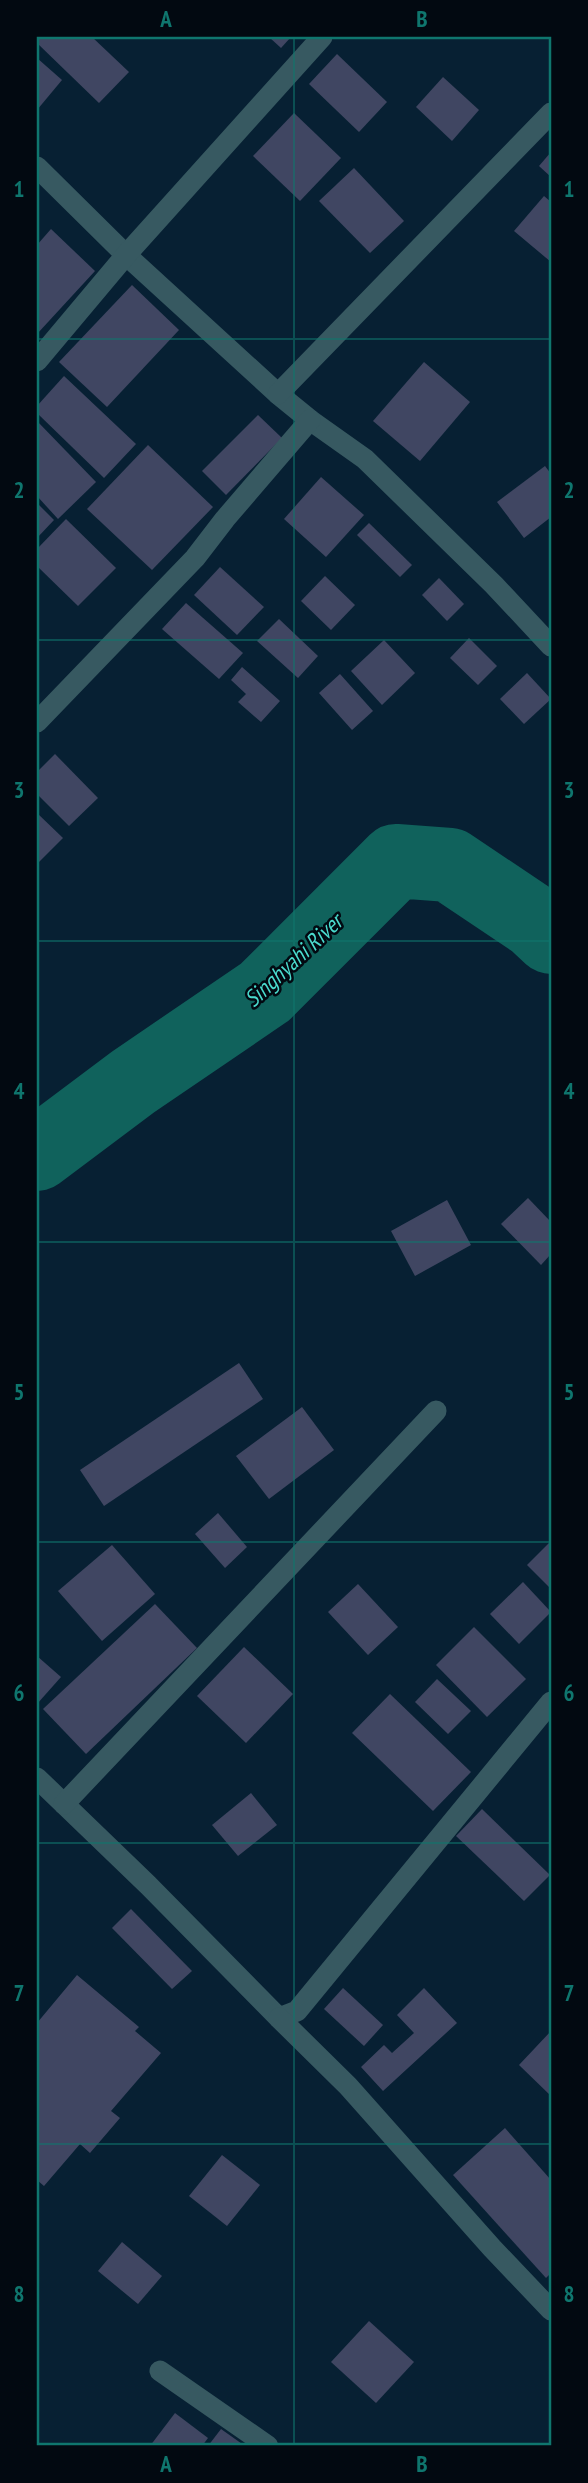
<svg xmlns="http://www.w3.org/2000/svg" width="588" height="2483" font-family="'PT Sans Narrow',sans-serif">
  <rect width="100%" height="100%" fill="#072033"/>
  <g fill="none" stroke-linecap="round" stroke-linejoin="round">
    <!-- river -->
    <polyline stroke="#10625c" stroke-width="74" points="37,1154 133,1082 265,992 396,861 450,865 535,922 551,937"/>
  </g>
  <!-- building -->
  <g fill="#404662">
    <polygon points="37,37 92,37 129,72 99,103 37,43"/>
    <polygon points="269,37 291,37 281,48"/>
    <polygon points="337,54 387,102 359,132 309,84"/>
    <polygon points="37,58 62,80 37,110"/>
    <polygon points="443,77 479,110 452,141 416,107"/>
    <polygon points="294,113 341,158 300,201 253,156"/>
    <polygon points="551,152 551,177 539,166"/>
    <polygon points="354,168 404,221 370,253 319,201"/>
    <polygon points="544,196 551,202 551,262 514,231"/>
    <polygon points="51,229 95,271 37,334 37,245"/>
    <polygon points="132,285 179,330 107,407 59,362"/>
    <polygon points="424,362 470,402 420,461 373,421"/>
    <polygon points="64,376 136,444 104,478 37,413 37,406"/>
    <polygon points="258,415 282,438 226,495 202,471"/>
    <polygon points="37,421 96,482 58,519 37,496"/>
    <polygon points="148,445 213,507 152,570 87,509"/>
    <polygon points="545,466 551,474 551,517 524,538 497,502"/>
    <polygon points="321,477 364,515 326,557 284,519"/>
    <polygon points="37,503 54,520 37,538"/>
    <polygon points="66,519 116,568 78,606 37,566 37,549"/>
    <polygon points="369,523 412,565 400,577 357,535"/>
    <polygon points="220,567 264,607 237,635 194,595"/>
    <polygon points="325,576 355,605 331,630 301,601"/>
    <polygon points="439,578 464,604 447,621 422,595"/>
    <polygon points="186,603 243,653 219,679 162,629"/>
    <polygon points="279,619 318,656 298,678 257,641"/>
    <polygon points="469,638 497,666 478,685 450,658"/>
    <polygon points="384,640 415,673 382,705 351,671"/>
    <polygon points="242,667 280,701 261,722 238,702 246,694 231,680"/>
    <polygon points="527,673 551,699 524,724 500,699"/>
    <polygon points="340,674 373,711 352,730 319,693"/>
    <polygon points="55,754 98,798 69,826 37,794 37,772"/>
    <polygon points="37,813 63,838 37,864"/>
    <polygon points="528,1198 551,1222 551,1254 541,1265 501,1224"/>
    <polygon points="447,1200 471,1245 415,1276 391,1231"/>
    <polygon points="239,1363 263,1399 104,1506 80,1470"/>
    <polygon points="302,1407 334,1450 269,1499 236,1456"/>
    <polygon points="218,1513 247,1547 225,1568 195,1534"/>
    <polygon points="551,1541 551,1589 527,1565"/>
    <polygon points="112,1545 155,1594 102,1641 58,1591"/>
    <polygon points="523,1582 551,1612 519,1644 490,1614"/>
    <polygon points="358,1584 398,1627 368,1655 328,1612"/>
    <polygon points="155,1604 197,1648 86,1754 43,1709"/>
    <polygon points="474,1627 526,1679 487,1717 436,1665"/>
    <polygon points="244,1647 293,1694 246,1743 197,1696"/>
    <polygon points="37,1656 61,1677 37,1704"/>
    <polygon points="437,1679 471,1711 448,1734 415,1702"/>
    <polygon points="390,1694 471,1772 433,1811 352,1733"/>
    <polygon points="251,1793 277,1825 238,1856 212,1825"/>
    <polygon points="482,1809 550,1875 524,1901 456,1836"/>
    <polygon points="131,1909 192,1971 172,1989 112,1928"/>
    <polygon points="77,1975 139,2027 135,2031 161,2053 111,2111 120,2118 90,2153 80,2144 44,2186 37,2180 37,2023"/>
    <polygon points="343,1988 383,2025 364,2046 324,2009"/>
    <polygon points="424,1988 457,2023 383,2091 361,2067 384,2045 392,2053 414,2033 397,2015"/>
    <polygon points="551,2031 551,2096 519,2065"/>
    <polygon points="505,2128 551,2180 551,2273 546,2278 453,2175"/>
    <polygon points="222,2155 260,2185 227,2226 189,2196"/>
    <polygon points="122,2242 162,2276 138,2304 98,2271"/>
    <polygon points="369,2321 414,2362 376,2403 331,2362"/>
    <polygon points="175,2413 208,2438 202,2446 150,2446"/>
    <polygon points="221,2429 245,2446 208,2446"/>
  </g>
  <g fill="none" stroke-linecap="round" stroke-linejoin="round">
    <!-- minor -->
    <g stroke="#375961" stroke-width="21">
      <polyline points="37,167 126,255 278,394 310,420 365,459 494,585 551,646"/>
      <polyline points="37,361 126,255 322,37"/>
      <polyline points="278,394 551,113"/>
      <polyline points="37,722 195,558 225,519 310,420"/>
      <polyline points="37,1778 148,1885 279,2018 297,2011 551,1702"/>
      <polyline points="64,1804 436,1411"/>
      <polyline points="279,2018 348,2086 492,2248 551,2310"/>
      <polyline points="160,2371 268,2446"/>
    </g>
  </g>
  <!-- grid -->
  <path fill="none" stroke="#0f766e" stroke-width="2" stroke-opacity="0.55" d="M294 37V2446M37 339H551M37 640H551M37 941H551M37 1242H551M37 1542H551M37 1843H551M37 2144H551"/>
  <g text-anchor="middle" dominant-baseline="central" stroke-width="5" stroke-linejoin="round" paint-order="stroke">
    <!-- water labels -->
    <g font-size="23" font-style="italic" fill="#4adacd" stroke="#020911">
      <text transform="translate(293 960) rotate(-43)">Singhyahi River</text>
    </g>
  </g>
  <!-- border -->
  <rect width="588" height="2483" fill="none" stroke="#020911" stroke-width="77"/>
  <rect x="38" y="38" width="512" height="2406" fill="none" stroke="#0f766e" stroke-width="2.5"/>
  <g font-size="23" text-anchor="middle" font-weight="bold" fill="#0f766e">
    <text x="166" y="27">A</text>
    <text x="422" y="27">B</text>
    <text x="19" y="197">1</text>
    <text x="569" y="197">1</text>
    <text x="19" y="498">2</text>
    <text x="569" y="498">2</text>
    <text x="19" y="798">3</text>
    <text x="569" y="798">3</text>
    <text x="19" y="1099">4</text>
    <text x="569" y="1099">4</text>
    <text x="19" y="1400">5</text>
    <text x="569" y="1400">5</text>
    <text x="19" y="1701">6</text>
    <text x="569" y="1701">6</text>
    <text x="19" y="2001">7</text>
    <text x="569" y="2001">7</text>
    <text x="19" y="2302">8</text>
    <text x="569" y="2302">8</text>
    <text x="166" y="2472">A</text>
    <text x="422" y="2472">B</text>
  </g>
</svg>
